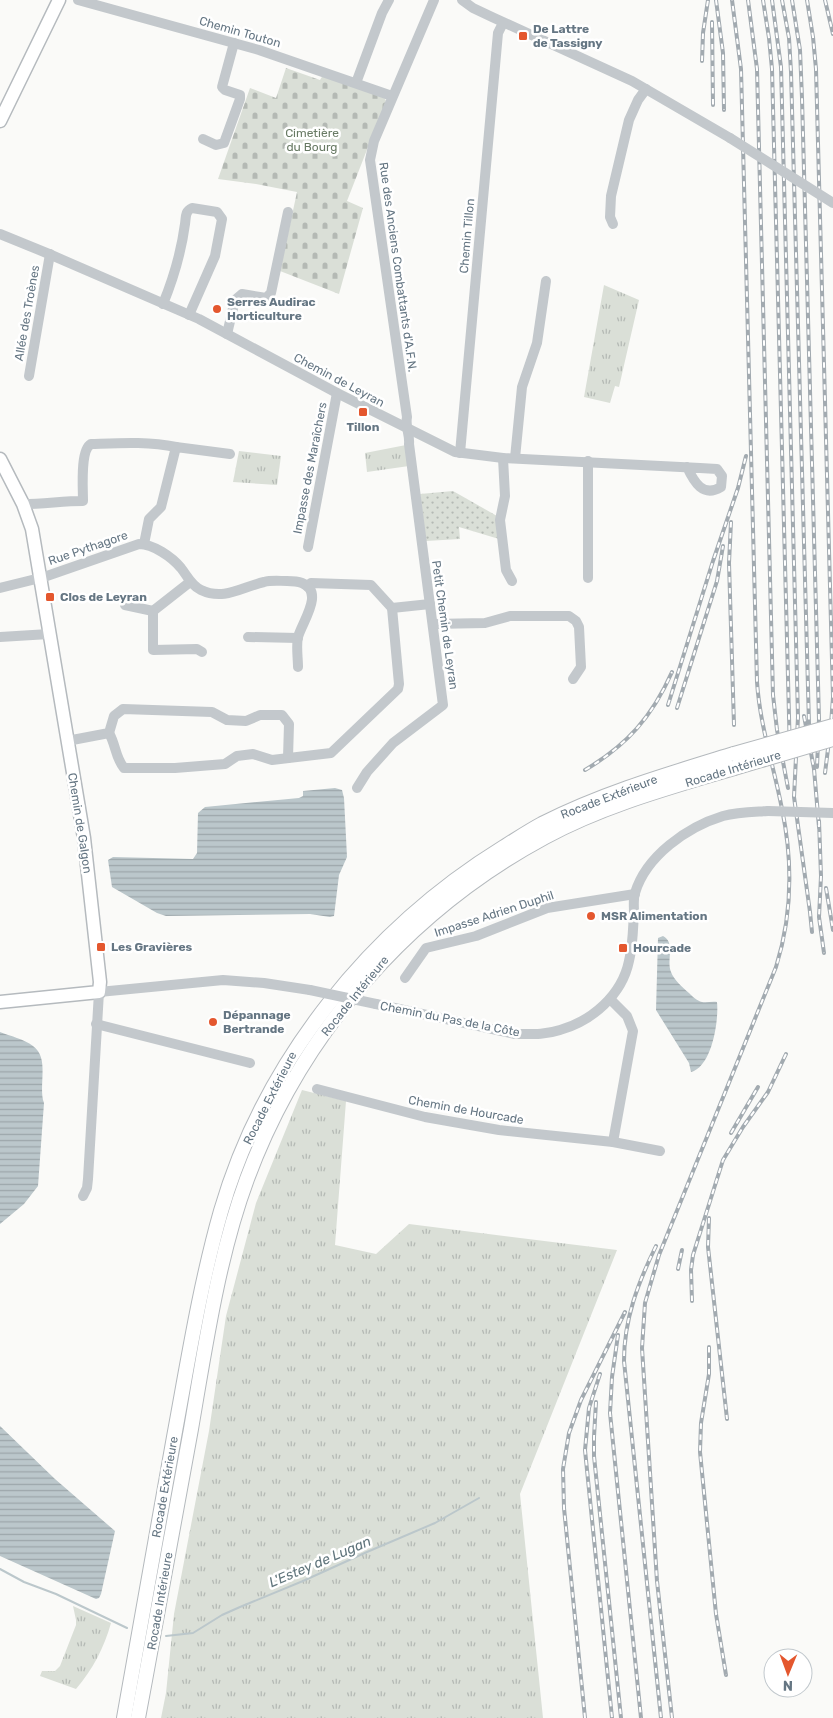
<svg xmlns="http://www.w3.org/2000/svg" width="833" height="1718" font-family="Rubik,sans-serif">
  <defs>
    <pattern id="grass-tufts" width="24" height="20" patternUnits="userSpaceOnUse" patternTransform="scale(1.25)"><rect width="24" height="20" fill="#dadfd7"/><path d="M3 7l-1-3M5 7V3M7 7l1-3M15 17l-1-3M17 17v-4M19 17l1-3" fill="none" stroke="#b4b9b4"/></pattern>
    <pattern id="cemetery-stones" width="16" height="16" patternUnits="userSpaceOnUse" patternTransform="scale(1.25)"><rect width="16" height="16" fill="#dadfd7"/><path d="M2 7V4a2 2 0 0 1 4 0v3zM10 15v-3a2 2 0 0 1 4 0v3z" fill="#b4b9b4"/></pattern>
    <pattern id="garden-dots" width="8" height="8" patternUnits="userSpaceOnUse" patternTransform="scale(1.25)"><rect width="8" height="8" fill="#dadfd7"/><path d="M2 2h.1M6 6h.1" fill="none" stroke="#b4b9b4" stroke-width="1.8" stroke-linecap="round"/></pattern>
    <pattern id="water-rules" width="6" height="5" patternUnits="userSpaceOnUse" patternTransform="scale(1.25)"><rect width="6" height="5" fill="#bbc7cb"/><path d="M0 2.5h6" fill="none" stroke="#9ca6aa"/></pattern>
  </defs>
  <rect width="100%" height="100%" fill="#fafaf8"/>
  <!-- grass -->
  <g fill="url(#grass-tufts)">
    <polygon points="604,285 639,300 619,387 615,386 610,403 584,397"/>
    <polygon points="406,445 409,466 367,472 365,453"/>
    <polygon points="239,451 281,456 277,485 233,482"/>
    <polygon points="302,1090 346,1101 335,1245 376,1254 409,1224 617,1250 520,1494 543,1718 161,1718 166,1693 174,1614 209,1431 226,1316 256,1203"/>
    <path d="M73 1606 111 1623C104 1648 93 1669 76 1689L40 1676 42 1671H55L60 1666 76 1625V1620Z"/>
  </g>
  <!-- cemetery -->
  <polygon fill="url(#cemetery-stones)" points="286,68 320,80 323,75 384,97 386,101 347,201 363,208 339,294 280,271 297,192 256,184 218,179 250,88 276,98"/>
  <!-- garden -->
  <polygon fill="url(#garden-dots)" points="453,491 497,516 499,539 459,527 460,539 426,541 420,494"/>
  <!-- water -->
  <g fill="url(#water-rules)">
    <polygon points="335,788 342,790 344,798 347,857 339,875 334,916 330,917 310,914 166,916 157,913 112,887 108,860 113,857 193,859 197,853 198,813 205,807 299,798 303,796 303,791"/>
    <path d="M663 936C676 943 666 960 671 972 674 980 682 987 689 993 692 996 697 1001 702 1002 707 1003 712 1001 717 1002 719 1020 712 1067 691 1072L689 1063 656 1010 658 938Z"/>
    <path d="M0 1032C10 1036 24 1039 33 1046 50 1058 38 1086 44 1103L38 1186 24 1204 0 1224Z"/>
    <polygon points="0,1426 55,1479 115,1531 101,1594 99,1598 96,1599 0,1556"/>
  </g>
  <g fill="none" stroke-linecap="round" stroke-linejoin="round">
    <!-- stream -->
    <g stroke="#bbc7cb" stroke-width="2">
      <polyline points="0,1569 24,1582 56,1594 127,1628"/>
      <polyline points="166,1636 193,1633 222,1615 240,1607 303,1581 367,1552 435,1523 479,1498"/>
    </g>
    <!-- major casing -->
    <g stroke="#b5babe" stroke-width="15">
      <g id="major">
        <polyline points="0,121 59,0"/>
        <polyline points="0,459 23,504 32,529 84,838 100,982 99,992 0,1002"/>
      </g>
    </g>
    <!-- highway casing -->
    <g stroke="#b4b9bd" stroke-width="16">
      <g id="highway">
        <path d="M124 1718C141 1624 157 1530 174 1437 188 1361 200 1285 221 1211 265 1060 371 929 504 847 517 839 529 831 542 824 603 793 669 774 734 754"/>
        <path d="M138 1718C156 1622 173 1526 191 1429 205 1348 218 1257 247 1179 301 1033 408 911 545 837 604 805 671 787 734 768"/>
      </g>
    </g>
    <!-- minor -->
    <g stroke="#c3c8cc" stroke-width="10">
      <polyline points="78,0 259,50 392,96"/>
      <polyline points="462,0 473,8 492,17 632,81 730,138"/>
      <polyline points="356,83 382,13 389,0"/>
      <polyline points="203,139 216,145 224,143 240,99 240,95 225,90 222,87 234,43"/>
      <polyline points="613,224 610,217 611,196 629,120 638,100 646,89"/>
      <path d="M0 234 49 254 199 319 337 393 455 452 503 458 700 468 717 469 722 476 721 487C703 498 694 482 687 467"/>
      <path d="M163 304C174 277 181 254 185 224 186 217 185 211 192 208L217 212 222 219 215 256 189 315"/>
      <polyline points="227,334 235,300 242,294 266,298 271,293 288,212"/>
      <polyline points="29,376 50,254"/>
      <polyline points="460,453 498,33 503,23"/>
      <polyline points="503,458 505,496 500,520 506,570 512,581"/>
      <polyline points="515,458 522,387 537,343 546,281"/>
      <polyline points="588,461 588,578"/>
      <path d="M23 504C44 504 63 501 83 501 83 488 80 450 91 444 119 443 148 441 176 447"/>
      <polyline points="144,544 149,519 161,507 176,447 230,454"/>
      <polyline points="308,547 337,393"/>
      <polyline points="190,582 153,611 153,650 197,649 202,652"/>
      <polyline points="307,586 311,583 371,585 392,608 430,604"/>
      <path d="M0 588 44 577 139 544C153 544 172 557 181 568 188 577 191 585 201 590 224 601 242 587 264 582 271 580 279 581 287 581 291 581 297 581 302 583 325 592 302 622 298 637 296 646 298 658 298 667"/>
      <polyline points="125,605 153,611"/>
      <polyline points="433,624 485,623 510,616 569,616 576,621 579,627 581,667 573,679"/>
      <polyline points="0,637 49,634"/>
      <polyline points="248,637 298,638"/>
      <path d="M109 733C116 745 115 757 124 768H175L225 764 237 756 253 754 272 760 331 753 398 689 399 684 392 608"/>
      <polyline points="67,741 109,733 114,716 123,709 212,712 227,720 246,721 260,715 282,715 289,724 288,758"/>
      <path d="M357 788 367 772 393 743 443 705 409 444C410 434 405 427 407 417L370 160 374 141 434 0"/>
      <polyline points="405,978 426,948 476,936 547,908 635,894"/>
      <polyline points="610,999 627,1016 633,1031 613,1142"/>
      <path d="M376 1004 515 1034C530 1034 545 1035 560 1030 592 1021 622 995 629 961 633 945 633 928 634 912 634 906 633 899 635 893 646 856 687 827 723 816 738 812 753 812 768 811"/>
      <polyline points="96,1024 250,1063"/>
      <polyline points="317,1089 425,1117 499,1130 613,1142 660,1151"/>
      <polyline points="83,1196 87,1188 88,1179 99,992 223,980 264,983 310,990"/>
    </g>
    <!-- major -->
    <use href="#major" stroke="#fff" stroke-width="12"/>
    <!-- highway -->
    <use href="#highway" stroke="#fff" stroke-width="14"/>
    <!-- rail casing -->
    <g stroke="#a2aab0" stroke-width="4">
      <g id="rail">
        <polyline points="716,0 723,53 724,110"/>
        <polyline points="748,0 757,69 773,695 777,730 788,788"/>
        <polyline points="763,0 769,38 772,69 790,754"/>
        <polyline points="772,0 781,67 798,717 794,797 810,912 812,932"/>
        <polyline points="782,0 789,38 791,72 809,724"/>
        <polyline points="792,0 800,50 802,98 819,719 817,767"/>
        <polyline points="807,0 813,37 816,69 833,697 831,725 825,773"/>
        <polyline points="825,0 833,34"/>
        <polyline points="712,22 713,105"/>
        <polyline points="702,61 703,33 708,0"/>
        <polyline points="731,522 729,563 734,725"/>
        <polyline points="668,705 713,561 738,488 746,456"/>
        <polyline points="677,708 717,581 723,546"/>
        <polyline points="804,716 814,769 819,827"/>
        <path d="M585 770C627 745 652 717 672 672"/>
        <polyline points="819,821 821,876 819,917 824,953"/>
        <polyline points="826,888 833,930"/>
        <polyline points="731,1133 758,1087"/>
        <polyline points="709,1218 708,1247 727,1419"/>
        <path d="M656 1246C638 1283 624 1319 624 1361L661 1718"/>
        <polyline points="678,1269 682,1250"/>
        <polyline points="692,1301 691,1270 693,1255 723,1160 743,1127 768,1092 786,1054"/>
        <polyline points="618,1335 612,1377 610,1413 641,1718"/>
        <polyline points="709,1347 709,1374 701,1423 700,1452 716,1614 726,1675"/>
        <polyline points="600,1374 589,1408 585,1450 612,1718"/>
        <polyline points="596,1402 594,1437 594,1456 621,1718"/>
        <polyline points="585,1718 564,1508 563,1469 569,1433 581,1400 625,1312"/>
        <path d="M672 1718 657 1581 642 1348 645 1303 659 1255 776 967C792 916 793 862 782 809 774 767 760 726 757 682L741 69 732 0"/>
      </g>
    </g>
    <!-- rail -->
    <use href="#rail" stroke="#fff" stroke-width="2" stroke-dasharray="5.5" stroke-linecap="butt"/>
    <!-- highway-bridge casing -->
    <g stroke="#b4b9bd" stroke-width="16" stroke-linecap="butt">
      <g id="highway-bridge">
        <polyline points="734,754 833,726"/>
        <polyline points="734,768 833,739"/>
      </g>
    </g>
    <!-- minor-bridge -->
    <g stroke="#c3c8cc" stroke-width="10">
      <polyline points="730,138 833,203"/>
      <polyline points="768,811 833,813"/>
      <polyline points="310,990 376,1004"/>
    </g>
    <!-- highway-bridge -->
    <use href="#highway-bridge" stroke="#fff" stroke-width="14"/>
  </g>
  <!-- markers -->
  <g fill="#e4572e" stroke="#fff" stroke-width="2">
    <rect x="518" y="31" width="10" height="10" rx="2.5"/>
    <circle cx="217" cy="309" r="5"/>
    <rect x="358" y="407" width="10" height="10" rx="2.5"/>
    <rect x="45" y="592" width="10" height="10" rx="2.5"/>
    <circle cx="591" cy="916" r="5"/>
    <rect x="96" y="942" width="10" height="10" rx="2.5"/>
    <rect x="618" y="943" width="10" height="10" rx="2.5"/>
    <circle cx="213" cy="1022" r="5"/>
  </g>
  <g text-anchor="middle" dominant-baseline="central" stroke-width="5" stroke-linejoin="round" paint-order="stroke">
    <!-- poi labels -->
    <g font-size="12" font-weight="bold" fill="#657683" stroke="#fff" text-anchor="start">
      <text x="533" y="29">De Lattre<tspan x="533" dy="14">de Tassigny</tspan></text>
      <text x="227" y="302">Serres Audirac<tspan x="227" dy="14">Horticulture</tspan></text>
      <text x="363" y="427" text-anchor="middle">Tillon</text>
      <text x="60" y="597">Clos de Leyran</text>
      <text x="601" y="916">MSR Alimentation</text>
      <text x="111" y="947">Les Gravières</text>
      <text x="633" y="948">Hourcade</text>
      <text x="223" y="1015">Dépannage<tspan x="223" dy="14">Bertrande</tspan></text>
    </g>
    <!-- street labels -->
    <g font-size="12" fill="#657683" stroke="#fff">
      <text transform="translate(240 32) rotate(16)">Chemin Touton</text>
      <text transform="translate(467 236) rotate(-85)">Chemin Tillon</text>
      <text transform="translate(398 267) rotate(82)">Rue des Anciens Combattants d'A.F.N.</text>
      <text transform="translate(27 313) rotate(-80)">Allée des Troènes</text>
      <text transform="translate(339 380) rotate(28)">Chemin de Leyran</text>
      <text transform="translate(310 468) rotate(-79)">Impasse des Maraîchers</text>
      <text transform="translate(88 548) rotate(-19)">Rue Pythagore</text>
      <text transform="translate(445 625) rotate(82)">Petit Chemin de Leyran</text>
      <text transform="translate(733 769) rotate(-17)">Rocade Intérieure</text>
      <text transform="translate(609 797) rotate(-21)">Rocade Extérieure</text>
      <text transform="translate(80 823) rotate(81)">Chemin de Galgon</text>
      <text transform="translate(494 914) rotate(-18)">Impasse Adrien Duphil</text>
      <text transform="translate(355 996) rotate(-51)">Rocade Intérieure</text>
      <text transform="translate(450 1019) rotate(11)">Chemin du Pas de la Côte</text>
      <text transform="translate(270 1098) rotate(-63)">Rocade Extérieure</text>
      <text transform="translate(466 1110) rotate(10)">Chemin de Hourcade</text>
      <text transform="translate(165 1487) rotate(-80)">Rocade Extérieure</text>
      <text transform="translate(160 1601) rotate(-80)">Rocade Intérieure</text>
    </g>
    <!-- park labels -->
    <g font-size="12" fill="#687a64" stroke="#fff">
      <text x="312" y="133">Cimetière<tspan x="312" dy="14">du Bourg</tspan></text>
    </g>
    <!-- water labels -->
    <g font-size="14" font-style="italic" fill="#60757c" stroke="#fff">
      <text transform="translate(320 1562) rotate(-23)">L'Estey de Lugan</text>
    </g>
  </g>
  <!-- north arrow -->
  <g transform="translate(788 1673) rotate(181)"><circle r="24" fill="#ffffff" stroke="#c1c8cd"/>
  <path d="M0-4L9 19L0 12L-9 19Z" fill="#e4572e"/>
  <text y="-8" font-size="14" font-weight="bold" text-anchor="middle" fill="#657683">N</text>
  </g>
</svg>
